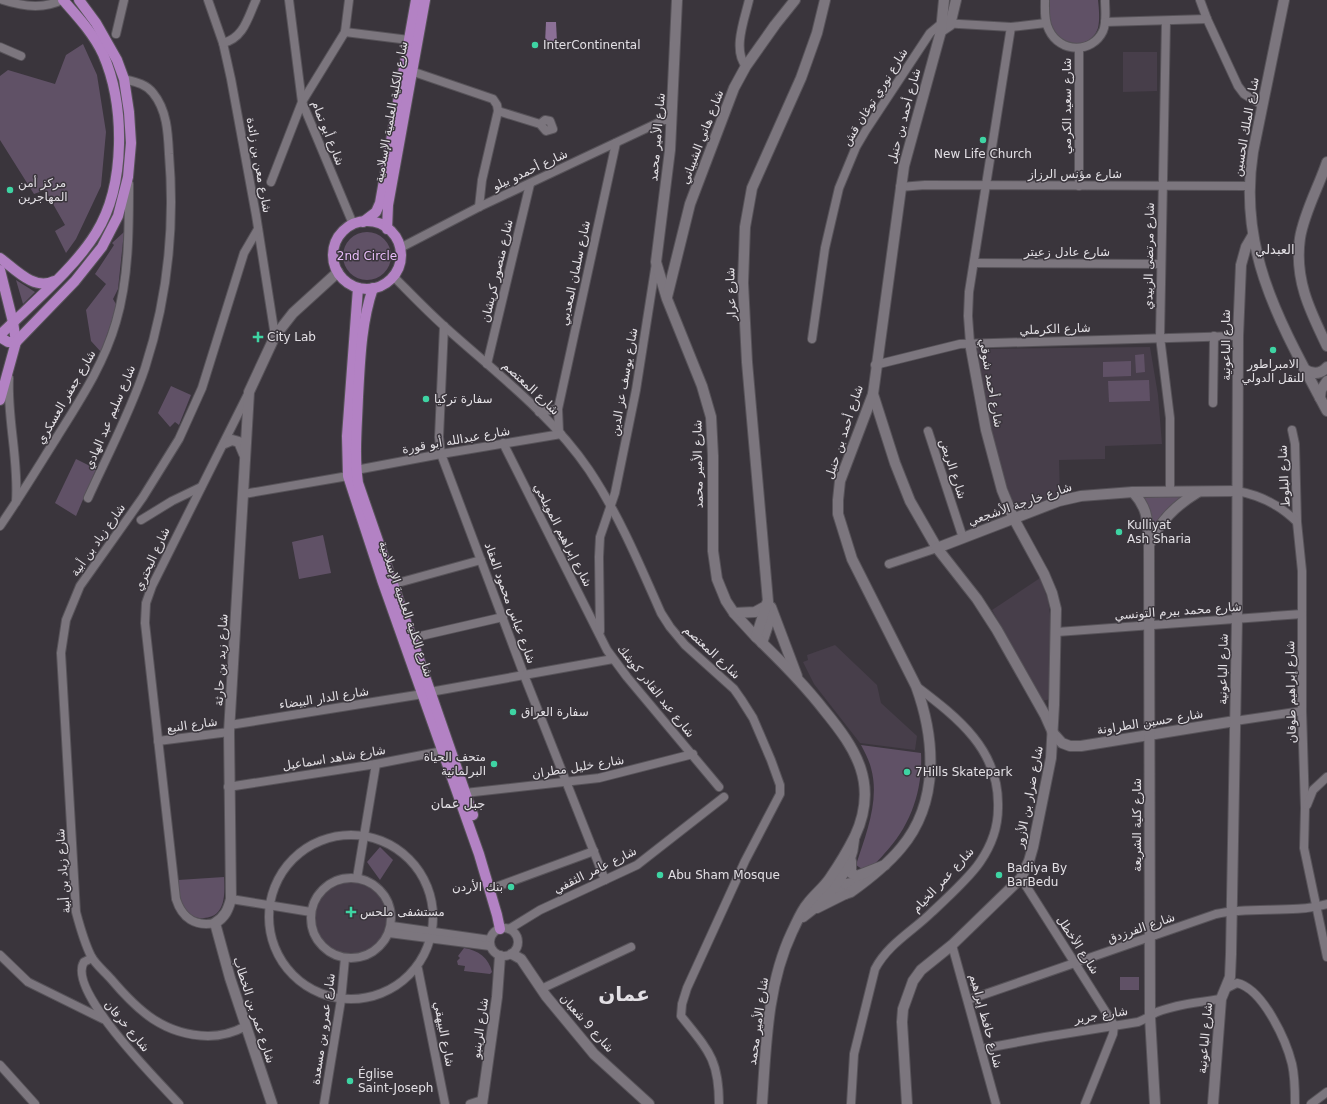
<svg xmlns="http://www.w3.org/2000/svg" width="1327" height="1104" font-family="'DejaVu Sans',Cairo,sans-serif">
  <rect width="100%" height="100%" fill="#3a353c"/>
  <!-- built -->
  <g fill="#473e4a">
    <polygon points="1123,52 1157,52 1157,91 1123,92"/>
    <polygon points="1150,347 1158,395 1162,444 1105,446 1105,459 1059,460 1060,497 1022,507 1013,504 998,462 976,353 978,349"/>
    <polygon points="1040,578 1048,600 1050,614 1051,699 1042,701 992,610"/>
    <polygon points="835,645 877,685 881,703 917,736 915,750 860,743 814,684 803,662 808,660 807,655"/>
    <circle cx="351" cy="917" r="38"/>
  </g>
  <!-- green -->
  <g fill="#605166">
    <path d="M1050 0H1098C1099 9 1100 20 1098 28 1091 49 1063 48 1053 31 1048 22 1050 10 1050 0Z"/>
    <polygon points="83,44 97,75 106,132 101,186 76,239 66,253 55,231 65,225 45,190 34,194 0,140 0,76 8,70 55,84 66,55"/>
    <polygon points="124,232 118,289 113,299 117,306 101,352 91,341 86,310 106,284 95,274 114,245 112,243"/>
    <circle cx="367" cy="256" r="24"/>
    <polygon points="16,280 35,292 23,304"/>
    <polygon points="1144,354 1145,372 1136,373 1135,355"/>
    <polygon points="1131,361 1131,376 1103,377 1103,362"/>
    <polygon points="1149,380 1150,401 1109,402 1108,381"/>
    <polygon points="171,386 191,395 179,425 175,422 170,427 158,413"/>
    <polygon points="76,459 96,469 76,516 55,503"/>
    <polygon points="1184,495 1162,514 1152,531 1151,513 1142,498"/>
    <polygon points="323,535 331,573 299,579 292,542"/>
    <path d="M861 745 921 753C923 791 910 827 884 854 878 861 871 869 862 869L856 865C866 834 880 800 871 768 869 760 865 753 861 745Z"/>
    <polygon points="380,847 393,860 380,880 367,862"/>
    <path d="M224 877C225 893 226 917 204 918 198 919 191 916 186 912 179 906 179 889 178 880Z"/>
    <path d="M464 948C478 950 489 958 492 972L490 974 464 971 465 966 458 965 457 961 460 958 458 956Z"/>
    <rect x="1120" y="977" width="19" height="13"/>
  </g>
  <!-- water -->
  <polygon fill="#8b7096" points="546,22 556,22 557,42 545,43"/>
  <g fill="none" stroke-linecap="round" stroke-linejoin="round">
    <!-- minor casing -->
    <g stroke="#575359" stroke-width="10">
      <g id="minor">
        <path d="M3 0C21 6 44 9 62 0"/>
        <polyline points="208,0 223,43 231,79 256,215 275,336"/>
        <polyline points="289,0 302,102 353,224"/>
        <path d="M1045 0C1045 10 1044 21 1049 30 1060 53 1092 54 1103 31 1107 22 1105 10 1105 0"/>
        <polyline points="1200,0 1207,19 1238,86 1244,94 1262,105"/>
        <polyline points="1166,21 1160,337 1170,418 1170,491"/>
        <polyline points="1105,22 1207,19"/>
        <polyline points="345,32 409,40"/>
        <polyline points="116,34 124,0"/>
        <path d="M223 43C244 38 248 17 256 0"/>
        <polyline points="0,47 21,56"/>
        <polyline points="1079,49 1079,186"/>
        <path d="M746 66C732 50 745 18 749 0"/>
        <polyline points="411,71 493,99 497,105 498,111 482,180 479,207"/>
        <polyline points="498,111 540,124 546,131 553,129 550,121 545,120 540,124"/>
        <polyline points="271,182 302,102 345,32 349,0"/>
        <polyline points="900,187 925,185 1249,186"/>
        <polyline points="400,248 479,207 664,120 672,120"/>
        <polyline points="974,263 1161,264"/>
        <path d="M393 276C410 293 427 311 445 327 495 372 551 414 589 470 619 515 639 563 661 613L670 627 685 645 734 689 741 699 753 718 771 760 780 785V794L745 861 687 988 682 1004 681 1016C708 1050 719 1059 719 1104"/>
        <polyline points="444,326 439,437 441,454 524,675 605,880"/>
        <polyline points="812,339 825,248 839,188 856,147 866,130 930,33 942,23 1011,27 1046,23"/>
        <polyline points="970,343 968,316 969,292 1011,27"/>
        <polyline points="487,364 530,184"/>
        <polyline points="875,365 960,344 1238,336"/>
        <path d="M9 378C7 419 19 460 16 502"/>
        <polyline points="1213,403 1214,336"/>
        <polyline points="539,412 558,409"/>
        <polyline points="1292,430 1295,444 1297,522"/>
        <polyline points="928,431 963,538"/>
        <polyline points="559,432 558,409 616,143"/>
        <polyline points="503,443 607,650 627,677 719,787"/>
        <polyline points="356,470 441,454 561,434"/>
        <path d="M1237 491C1259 495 1281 506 1297 522L1302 571V711L1305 808 1304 848 1327 957"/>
        <polyline points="244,494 348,476"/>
        <path d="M88 498C107 456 130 413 145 368 167 300 175 226 169 154 168 133 167 110 153 93 146 84 136 82 124 79"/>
        <polyline points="141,520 172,501 201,487"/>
        <path d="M0 526C20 497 38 467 57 437 80 400 104 364 116 322 129 278 129 229 129 184"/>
        <polyline points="889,564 937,548"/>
        <polyline points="394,584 481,560"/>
        <polyline points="600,631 599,557 600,537 615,493 636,390 656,263"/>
        <polyline points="1057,632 1302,614"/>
        <polyline points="412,638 503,617"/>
        <polyline points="430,692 613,659"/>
        <polyline points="1235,721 1302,711"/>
        <polyline points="230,725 423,694"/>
        <polyline points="158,741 229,732"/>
        <polyline points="228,787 376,764 443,751"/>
        <polyline points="465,793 599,778 693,754"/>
        <polyline points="1307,805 1313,790 1327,777"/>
        <circle cx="351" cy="917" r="82"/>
        <circle cx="351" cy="918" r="40"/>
        <polyline points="357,878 376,764"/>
        <polyline points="1021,878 1114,1025"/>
        <polyline points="496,887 594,851"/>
        <polyline points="231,899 311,912"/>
        <path d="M215 923C195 927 182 918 176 899L145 623 146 603 152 586 247 396"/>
        <polyline points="392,926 490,940"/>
        <circle cx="504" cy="942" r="14"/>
        <polyline points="509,929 540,910 637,865 724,797"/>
        <polyline points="389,933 490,946"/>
        <polyline points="952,945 996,1104"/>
        <polyline points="0,955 28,982 103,1019"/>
        <path d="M92 958 84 962C66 990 159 1082 179 1104"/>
        <polyline points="418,969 445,1104"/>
        <path d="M1227 988 1237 983C1263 989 1286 1040 1292 1064 1295 1077 1295 1091 1295 1104"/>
        <polyline points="541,989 631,947"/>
        <path d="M968 1000 1216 914C1253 906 1291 914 1327 904"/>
        <path d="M246 1026C233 1033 222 1036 208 1036 164 1035 138 1011 111 979 105 972 95 964 91 956 84 942 80 927 76 912L61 653 66 620 80 586 143 497 179 439 202 388 244 253 258 229"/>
        <path d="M981 1049 1045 1037 1138 1022C1146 1019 1151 1015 1157 1012 1178 1004 1200 1002 1221 999"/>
        <polyline points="0,1065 35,1104"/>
        <polyline points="324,1104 341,1000 345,958"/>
        <polyline points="470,1104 482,1100"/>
        <path d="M851 1104 854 1054 875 969C888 944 913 931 932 912 946 899 970 877 980 862 991 846 998 827 998 808 1000 750 958 718 916 686"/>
        <polyline points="1085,1104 1113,1034 1114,1025"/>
        <polyline points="1311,1104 1327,1092"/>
      </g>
    </g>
    <!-- tertiary casing -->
    <g stroke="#575359" stroke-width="12">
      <g id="tertiary">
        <polyline points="677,0 670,150 656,262 667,299 702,386 711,417 713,456 713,551 717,579 726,601 734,613 756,637"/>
        <polyline points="941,31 950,25 956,0"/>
        <polyline points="667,297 690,204 734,88 746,66 775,25 795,0"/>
        <polyline points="873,394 895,463 910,501 937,548 977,599 997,630 1045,715 1053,733 1062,743 1070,746 1081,746 1235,721"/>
        <polyline points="225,443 232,440 239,442 244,454"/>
        <path d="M1133 492C1149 510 1147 521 1149 543"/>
        <polyline points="937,548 1059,501 1081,496 1133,492 1237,491"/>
        <polyline points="829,887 863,881"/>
        <path d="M838 892 845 894 851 892C869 879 887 865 901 848 940 802 935 738 916 686L852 559 838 514V500L840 481 873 394 904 166 941 31 944 0"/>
        <polyline points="512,954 521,959 546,996 594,1054 649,1104"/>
        <path d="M272 1104 230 978 215 923C225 917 228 910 231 899L229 732 249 392 275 336 293 313 338 272"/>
        <polyline points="482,1104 497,997 500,956"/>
        <polyline points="907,1104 902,1022 903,1009 913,981 921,970 952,945 1021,878 1029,861 1033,847 1051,758 1054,705 1056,609 1052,593 1044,574 1014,519 1002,490 986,430 970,343"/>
        <path d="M1155 1104 1150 1017 1149 545C1160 521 1175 506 1198 492"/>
        <polyline points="1213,1104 1221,999 1230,977 1231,954 1237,619 1238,336 1241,265 1246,247 1253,235"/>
      </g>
    </g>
    <!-- secondary casing -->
    <g stroke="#575359" stroke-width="12">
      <g id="secondary">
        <path d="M1284 0 1253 152C1237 252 1282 326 1327 411"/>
        <path d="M1327 162C1319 186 1304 213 1300 238 1294 279 1310 311 1327 346"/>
        <path d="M1304 369C1312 374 1320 375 1327 367"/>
        <polyline points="1320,398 1321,390 1327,381"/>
        <polyline points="771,607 797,676"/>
        <polyline points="734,613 755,612 766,606"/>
        <polyline points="762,643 769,622 769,613 747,362 743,283 745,227 752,188 801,78 817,33 825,0"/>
        <polyline points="851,861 851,873 857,876 885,865"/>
        <polyline points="817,908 845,894"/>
        <path d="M803 917C828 899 852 871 854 840"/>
        <path d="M762 1104C766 1046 767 985 792 932 797 922 801 911 808 903 815 894 824 887 830 878 839 865 848 850 855 836 879 784 856 749 824 710 803 683 780 660 756 637L767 603"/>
      </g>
    </g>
    <!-- primary casing -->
    <g stroke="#575359" stroke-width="12">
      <g id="primary">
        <circle cx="367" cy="255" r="34"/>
        <polyline points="363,222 376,212 380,203 416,0"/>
        <polyline points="387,229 388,205 425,0"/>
        <path d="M0 258C15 269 34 291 54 281"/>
        <polyline points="0,270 13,322 16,342"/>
        <polyline points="358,288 347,436 348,476 382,580 479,854 497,915 500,929"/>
        <path d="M373 288C361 323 360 361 358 397 357 426 354 455 358 483L473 815"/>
        <path d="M0 335C30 305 74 269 96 233 126 185 125 105 103 54 93 33 78 17 63 0"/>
        <polyline points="0,337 8,342 16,342"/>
        <polyline points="0,400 16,342 75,281 102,247 118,216 128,177 131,143 129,112 124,79 117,60 96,23 79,0"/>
      </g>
    </g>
    <!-- minor -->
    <use href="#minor" stroke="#7c767e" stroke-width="8"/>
    <!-- tertiary -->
    <use href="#tertiary" stroke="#7c767e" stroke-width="10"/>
    <!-- secondary -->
    <use href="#secondary" stroke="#7c767e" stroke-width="10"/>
    <!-- primary -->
    <use href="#primary" stroke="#b382c4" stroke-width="10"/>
  </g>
  <!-- markers -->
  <g fill="#3ed4a3" stroke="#3a353c" stroke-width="1.5">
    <circle cx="535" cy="45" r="4"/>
    <circle cx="983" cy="140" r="4"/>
    <circle cx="10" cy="190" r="4"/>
    <path d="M256 331h4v4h4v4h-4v4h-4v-4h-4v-4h4z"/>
    <circle cx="1273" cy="350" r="4"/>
    <circle cx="426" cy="399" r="4"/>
    <circle cx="1119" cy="532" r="4"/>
    <circle cx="513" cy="712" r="4"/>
    <circle cx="494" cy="764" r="4"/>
    <circle cx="907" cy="772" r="4"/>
    <circle cx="660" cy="875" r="4"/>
    <circle cx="999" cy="875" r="4"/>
    <circle cx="511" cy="887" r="4"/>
    <path d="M349 906h4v4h4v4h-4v4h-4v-4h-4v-4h4z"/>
    <circle cx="350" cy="1081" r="4"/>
  </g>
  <g text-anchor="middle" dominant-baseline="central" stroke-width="3" stroke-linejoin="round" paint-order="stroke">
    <!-- poi labels -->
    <g font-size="12" fill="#e2dfe4" stroke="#3a353c" text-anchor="start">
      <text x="543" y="45">InterContinental</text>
      <text x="983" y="154" text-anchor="middle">New Life Church</text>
      <text x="18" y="183">مركز أمن<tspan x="18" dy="14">المهاجرين</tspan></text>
      <text x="267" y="337">City Lab</text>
      <text x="1273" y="364" text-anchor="middle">الامبراطور<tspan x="1273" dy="14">للنقل الدولي</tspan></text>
      <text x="434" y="399">سفارة تركيا</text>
      <text x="1127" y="525">Kulliyat<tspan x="1127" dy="14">Ash Sharia</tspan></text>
      <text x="521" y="712">سفارة العراق</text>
      <text x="486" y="757" text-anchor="end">متحف الحياة<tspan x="486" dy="14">البرلمانية</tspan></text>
      <text x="915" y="772">7Hills Skatepark</text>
      <text x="1007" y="868">Badiya By<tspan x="1007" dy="14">BarBedu</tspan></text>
      <text x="668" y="875">Abu Sham Mosque</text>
      <text x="503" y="887" text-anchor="end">بنك الأردن</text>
      <text x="360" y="912">مستشفى ملحس</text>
      <text x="358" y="1074">Église<tspan x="358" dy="14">Saint-Joseph</tspan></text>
    </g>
    <!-- street labels -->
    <g font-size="12" fill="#e2dfe4" stroke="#3a353c">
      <text transform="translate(875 97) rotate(-58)">شارع نوري توغان قش</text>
      <text transform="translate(1067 106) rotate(-90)">شارع سعيد الكرمي</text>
      <text transform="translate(391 112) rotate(-80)">شارع الكلية العلمية الإسلامية</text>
      <text transform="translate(904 116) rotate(-75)">شارع أحمد بن حنبل</text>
      <text transform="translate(1246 127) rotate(-80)">شارع الملك الحسين</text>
      <text transform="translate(328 133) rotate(68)">شارع أبو تمام</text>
      <text transform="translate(657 137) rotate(-85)">شارع الأمير محمد</text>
      <text transform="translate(702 137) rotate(-69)">شارع هاني الشيباني</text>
      <text transform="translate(259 165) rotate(80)">شارع معن بن زائدة</text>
      <text transform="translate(530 170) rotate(-25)">شارع أحمدو بيلو</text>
      <text x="1075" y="174">شارع مؤنس الرزاز</text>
      <text x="1067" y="252">شارع عادل زعيتر</text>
      <text transform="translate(1149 256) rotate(-89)">شارع مرتضى الزبيدي</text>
      <text transform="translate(497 271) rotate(-77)">شارع منصور كريشان</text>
      <text transform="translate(575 273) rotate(-78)">شارع سلمان المعدبي</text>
      <text transform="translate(731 294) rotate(-92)">شارع عرار</text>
      <text transform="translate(1055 329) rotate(-2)">شارع الكرملي</text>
      <text transform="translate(1226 345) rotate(-90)">شارع الباعونية</text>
      <text transform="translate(624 382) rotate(-80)">شارع يوسف عز الدين</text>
      <text transform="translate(991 383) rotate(80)">شارع أحمد شوقي</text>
      <text transform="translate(531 388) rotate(43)">شارع المعتصم</text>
      <text transform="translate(66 397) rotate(-60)">شارع جعفر العسكري</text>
      <text transform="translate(110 417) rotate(-67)">شارع سليم عبد الهادي</text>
      <text transform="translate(844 432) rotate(-72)">شارع أحمد بن حنبل</text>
      <text transform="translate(456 440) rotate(-10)">شارع عبدالله أبو قورة</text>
      <text transform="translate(698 464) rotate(-91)">شارع الأمير محمد</text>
      <text transform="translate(953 469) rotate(72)">شارع الربض</text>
      <text transform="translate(1284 476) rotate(-93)">شارع البلوط</text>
      <text transform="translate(1020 504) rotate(-19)">شارع خارجة الأشجعي</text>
      <text transform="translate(563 535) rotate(63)">شارع إبراهيم المويلحي</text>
      <text transform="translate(98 540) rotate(-55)">شارع زياد بن أبية</text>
      <text transform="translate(152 559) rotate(-65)">شارع البحتري</text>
      <text transform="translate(510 603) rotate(70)">شارع عباس محمود العقاد</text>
      <text transform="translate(406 609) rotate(71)">شارع الكلية العلمية الإسلامية</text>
      <text transform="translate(1178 611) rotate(-4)">شارع محمد بيرم التونسي</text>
      <text transform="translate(712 652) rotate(43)">شارع المعتصم</text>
      <text transform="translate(221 660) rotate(-87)">شارع زيد بن حارثة</text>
      <text transform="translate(1223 669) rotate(-89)">شارع الباعونية</text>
      <text transform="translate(656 691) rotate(51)">شارع عبد القادر كوشك</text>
      <text transform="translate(1291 692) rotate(-91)">شارع إبراهيم طوقان</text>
      <text transform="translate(324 698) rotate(-9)">شارع الدار البيضاء</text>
      <text transform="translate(1150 722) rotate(-9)">شارع حسين الطراونة</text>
      <text transform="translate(192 725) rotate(-8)">شارع النبع</text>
      <text transform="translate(334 758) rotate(-9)">شارع شاهد اسماعيل</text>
      <text transform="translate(578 767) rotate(-9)">شارع خليل مطران</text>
      <text transform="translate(1029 797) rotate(-79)">شارع ضرار بن الأزور</text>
      <text transform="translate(1137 825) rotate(-90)">شارع كلية الشريعة</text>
      <text transform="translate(595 870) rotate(-26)">شارع عامر الثقفي</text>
      <text transform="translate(63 871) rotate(-94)">شارع زياد بن أبية</text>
      <text transform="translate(943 880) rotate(-47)">شارع عمر الخيام</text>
      <text transform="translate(1141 928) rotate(-19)">شارع الفرزدق</text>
      <text transform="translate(1078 945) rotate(57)">شارع الأخطل</text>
      <text transform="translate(254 1010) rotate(72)">شارع عمر بن الخطاب</text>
      <text transform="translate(1101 1015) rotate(-9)">شارع جرير</text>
      <text transform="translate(758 1021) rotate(-82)">شارع الأمير محمد</text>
      <text transform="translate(986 1021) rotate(75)">شارع حافظ إبراهيم</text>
      <text transform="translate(587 1023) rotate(48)">شارع 9 شعبان</text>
      <text transform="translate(127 1026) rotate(50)">شارع خرفان</text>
      <text transform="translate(480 1028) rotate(-82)">شارع الرينبو</text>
      <text transform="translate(323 1029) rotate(-82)">شارع عمرو بن مسعدة</text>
      <text transform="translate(444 1034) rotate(79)">شارع البيهقي</text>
      <text transform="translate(1205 1038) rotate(-85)">شارع الباعونية</text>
    </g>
    <!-- park labels -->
    <g font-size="12" fill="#e7bbf8" stroke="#3a353c">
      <text x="367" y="256">2nd Circle</text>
    </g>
    <!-- neighbourhood labels -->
    <g font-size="13" fill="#e2dfe4" stroke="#3a353c">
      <text x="1275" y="249">العبدلي</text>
      <text x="458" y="803">جبل عمان</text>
    </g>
    <!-- town labels -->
    <g font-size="20" font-weight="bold" fill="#e2dfe4" stroke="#3a353c">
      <text x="624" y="994">عمان</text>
    </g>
  </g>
</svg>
